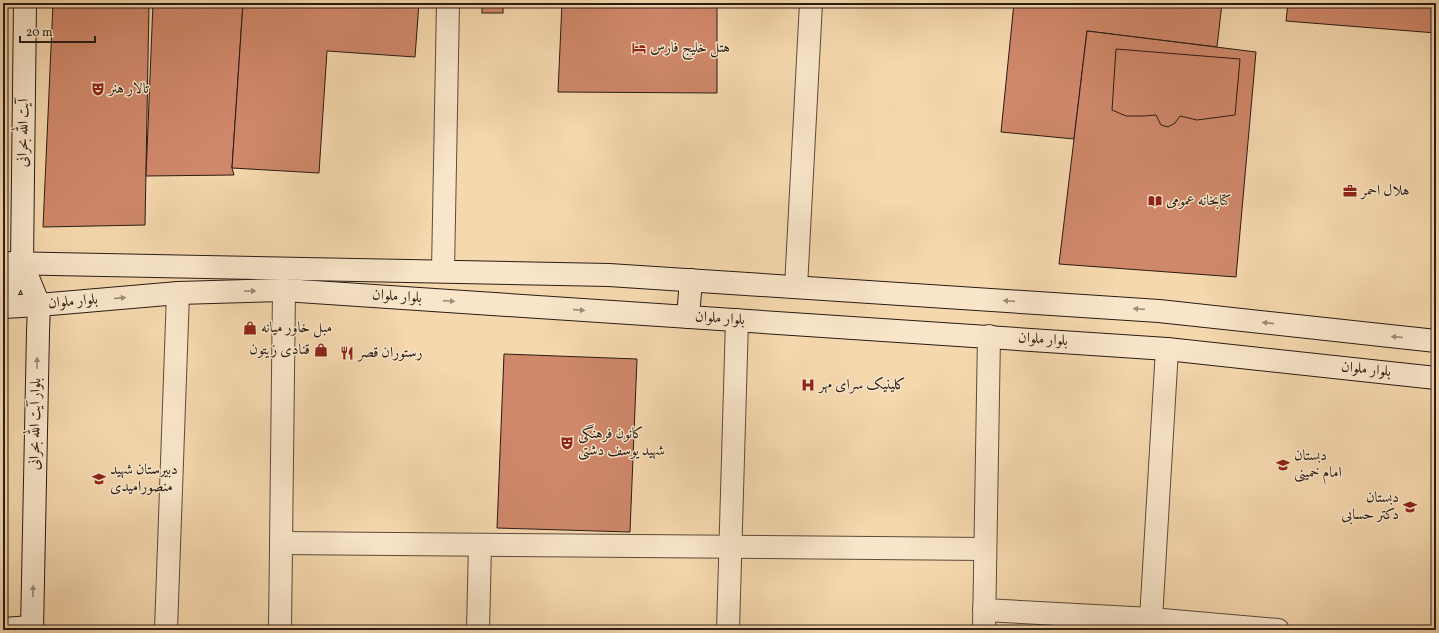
<svg xmlns="http://www.w3.org/2000/svg" width="1439" height="633" font-family="Vollkorn,Amiri,serif">
  <rect width="100%" height="100%" fill="#f6d8ae"/>
  <filter id="stains"><feTurbulence type="fractalNoise" baseFrequency=".005" numOctaves="4"/><feColorMatrix values="0 0 0 0 .2 0 0 0 0 .09 0 0 0 0 .02 0 0 0 .5 -.17"/></filter>
  <radialGradient id="worn" r=".72"><stop offset=".6" stop-color="#630" stop-opacity="0"/><stop offset="1" stop-color="#630" stop-opacity=".3"/></radialGradient>
  <!-- building -->
  <g fill="#d0886b" stroke="#281b14">
    <polygon points="53,3 149,3 145,225 43,227"/>
    <polygon points="153,3 243,3 232,168 234,175 146,176"/>
    <polygon points="243,3 419,3 415,57 327,51 319,173 232,168"/>
    <rect x="482" y="3" width="21" height="10"/>
    <polygon points="562,3 717,3 717,93 558,92"/>
    <polygon points="1014,3 1222,3 1217,47 1087,31 1074,139 1001,132"/>
    <polygon points="1288,3 1436,3 1436,33 1286,21"/>
    <polygon points="1087,31 1256,52 1236,277 1059,264"/>
    <polygon points="1116,49 1240,59 1235,115 1197,120 1180,116 1175,123 1168,127 1161,125 1156,115 1144,116 1126,116 1112,110"/>
    <polygon points="504,354 637,359 630,532 497,528"/>
  </g>
  <g fill="none" stroke-linecap="round" stroke-linejoin="round">
    <!-- minor casing -->
    <g stroke="#5c4a3a" stroke-width="24">
      <g id="minor">
        <polyline points="281,543 985,549"/>
        <polyline points="984,610 1151,619 1167,349"/>
        <polyline points="1151,619 1278,630"/>
        <polyline points="166,630 178,293"/>
        <polyline points="280,630 284,290"/>
        <polyline points="478,630 480,545"/>
        <polyline points="728,630 737,320"/>
        <polyline points="984,630 989,336"/>
      </g>
    </g>
    <!-- tertiary casing -->
    <g stroke="#5c4a3a" stroke-width="24">
      <g id="tertiary">
        <polyline points="443,271 448,3"/>
        <polyline points="796,287 811,3"/>
      </g>
    </g>
    <!-- secondary casing -->
    <g stroke="#281b14" stroke-width="24">
      <g id="secondary">
        <polyline points="25,3 22,263 39,305 38,332 32,630"/>
        <polyline points="3,263 609,275 1159,311 1436,341"/>
        <polyline points="3,300 22,263"/>
        <polyline points="3,307 39,305 178,293 284,290 1167,349 1436,378"/>
        <polyline points="688,317 691,280"/>
        <polyline points="3,629 32,627"/>
      </g>
    </g>
    <!-- minor -->
    <use href="#minor" stroke="#f9e6ca" stroke-width="22"/>
    <!-- tertiary -->
    <use href="#tertiary" stroke="#f9e6ca" stroke-width="22"/>
    <!-- secondary -->
    <use href="#secondary" stroke="#f9e6ca" stroke-width="22"/>
  </g>
  <!-- one-way arrows -->
  <defs><path id="oneway-solid" d="M-6-.8H1V-3.2L6.5 0L1 3.2V.8H-6Z"/></defs>
  <g fill="#9b8b78">
    <use href="#oneway-solid" transform="translate(250 291) rotate(-1)"/>
    <use href="#oneway-solid" transform="translate(120 298) rotate(-5)"/>
    <use href="#oneway-solid" transform="translate(449 301) rotate(4)"/>
    <use href="#oneway-solid" transform="translate(1009 301) rotate(-176)"/>
    <use href="#oneway-solid" transform="translate(1139 309) rotate(-176)"/>
    <use href="#oneway-solid" transform="translate(579 310) rotate(4)"/>
    <use href="#oneway-solid" transform="translate(1268 323) rotate(-174)"/>
    <use href="#oneway-solid" transform="translate(1397 337) rotate(-175)"/>
    <use href="#oneway-solid" transform="translate(37 363) rotate(-89)"/>
    <use href="#oneway-solid" transform="translate(33 591) rotate(-89)"/>
  </g>
  <!-- icons -->
  <defs>
    <g id="hotel-bare" transform="scale(1.08)"><path d="M-6-4.5h1.5V1H6V5H4.5V3h-9V5H-6ZM-4 0a1.8 1.8 0 1 1 3.6 0ZM.5 0V-2.5h3Q6-2.5 6 0Z" fill="#8f2418" stroke="#f9e6ca" stroke-width="2.5" paint-order="stroke"/></g>
    <g id="theatre-bare" transform="scale(1.08)"><path d="M-5-5.5Q0-4 5-5.5V0Q5 5 0 6Q-5 5-5 0ZM-3.3-2.5H-1v1.5H-3.3ZM1-2.5H3.3v1.5H1ZM-2.8 1Q0 5.5 2.8 1Z" fill="#8f2418" stroke="#f9e6ca" stroke-width="2.5" paint-order="stroke"/></g>
    <g id="office-bare" transform="scale(1.08)"><path d="M-6-3h4V-5.5h4V-3h4V5H-6ZM-1-4.5V-3h2v-1.5ZM-6 0V1H6V0Z" fill="#8f2418" stroke="#f9e6ca" stroke-width="2.5" paint-order="stroke"/></g>
    <g id="library-bare" transform="scale(1.08)"><path d="M-6-4Q-3-5.5-.7-3.5V5Q-3 3-6 4ZM6-4Q3-5.5 .7-3.5V5Q3 3 6 4Z" fill="#8f2418" stroke="#f9e6ca" stroke-width="2.5" paint-order="stroke"/></g>
    <g id="shop-bare" transform="scale(1.08)"><path d="M-5-2.5h2.3a2.7 3.5 0 0 1 5.4 0H5L5.5 6h-11ZM-1.5-2.5h3a1.5 2.3 0 0 0-3 0Z" fill="#8f2418" stroke="#f9e6ca" stroke-width="2.5" paint-order="stroke"/></g>
    <g id="restaurant-bare" transform="scale(1.08)"><path d="M-5-6h1v4h1v-4h1v4h1v-4h1v5L-1.5 .5V6h-2V.5L-5-1ZM5-6V6H3V1.5H1.5Q1.5-4 5-6Z" fill="#8f2418" stroke="#f9e6ca" stroke-width="2.5" paint-order="stroke"/></g>
    <g id="hospital-bare" transform="scale(1.08)"><path d="M-5-5h3v3.5h4V-5h3V5h-3V1.5h-4V5h-3Z" fill="#8f2418" stroke="#f9e6ca" stroke-width="2.5" paint-order="stroke"/></g>
    <g id="school-bare" transform="scale(1.08)"><path d="M0-5L7-2L0 1L-7-2ZM-4 1L0 2.5L4 1V4Q0 6-4 4Z" fill="#8f2418" stroke="#f9e6ca" stroke-width="2.5" paint-order="stroke"/></g>
  </defs>
  <g fill-rule="evenodd">
    <use href="#hotel-bare" x="639" y="48"/>
    <use href="#theatre-bare" x="98" y="89"/>
    <use href="#office-bare" x="1350" y="191"/>
    <use href="#library-bare" x="1155" y="201"/>
    <use href="#shop-bare" x="250" y="328"/>
    <use href="#shop-bare" x="321" y="350"/>
    <use href="#restaurant-bare" x="347" y="353"/>
    <use href="#hospital-bare" x="808" y="385"/>
    <use href="#theatre-bare" x="567" y="443"/>
    <use href="#school-bare" x="1283" y="465"/>
    <use href="#school-bare" x="99" y="479"/>
    <use href="#school-bare" x="1410" y="507"/>
  </g>
  <g text-anchor="middle" dominant-baseline="central" stroke-width="3" stroke-linejoin="round" paint-order="stroke">
    <!-- poi labels -->
    <g font-size="15" fill="#281b14" stroke="#f9e6ca" text-anchor="start">
      <text x="650" y="48">هتل خلیج فارس</text>
      <text x="109" y="89">تالار هنر</text>
      <text x="1361" y="191">هلال احمر</text>
      <text x="1166" y="201">کتابخانه عمومی</text>
      <text x="261" y="328">مبل خاور میانه</text>
      <text x="310" y="350" text-anchor="end">قنادى زیتون</text>
      <text x="358" y="353">رستوران قصر</text>
      <text x="819" y="385">کلینیک سرای مهر</text>
      <text x="578" y="434">کانون فرهنگی<tspan x="578" dy="17">شهید یوسف دشتی</tspan></text>
      <text x="1294" y="456">دبستان<tspan x="1294" dy="17">امام خمینی</tspan></text>
      <text x="110" y="470">دبیرستان شهید<tspan x="110" dy="17">منصورامیدی</tspan></text>
      <text x="1399" y="498" text-anchor="end">دبستان<tspan x="1399" dy="17">دکتر حسابی</tspan></text>
    </g>
    <!-- street labels -->
    <g font-size="15" fill="#281b14" stroke="#f9e6ca">
      <text transform="translate(24 133) rotate(-89)">آیت الله بحرانی</text>
      <text transform="translate(397 297) rotate(4)">بلوار ملوان</text>
      <text transform="translate(73 302) rotate(-5)">بلوار ملوان</text>
      <text transform="translate(720 319) rotate(4)">بلوار ملوان</text>
      <text transform="translate(1043 340) rotate(4)">بلوار ملوان</text>
      <text transform="translate(1366 370) rotate(6)">بلوار ملوان</text>
      <text transform="translate(36 424) rotate(-89)">بلوار آیت الله بحرانی</text>
    </g>
  </g>
  <!-- margin -->
  <rect width="1439" height="633" fill="none" stroke="#f6d8ae" stroke-width="16"/>
  <rect x="4" y="4" width="1431" height="625" fill="none" stroke="#281b14" stroke-width="2"/>
  <rect x="8" y="8" width="1423" height="617" fill="none" stroke="#281b14"/>
  <!-- scale -->
  <path d="M20 36v6h75v-6" fill="none" stroke="#281b14" stroke-width="2"/>
  <text x="26" y="36" font-size="12" fill="#281b14" stroke="#f9e6ca" stroke-width="3" paint-order="stroke">20 m</text>
  <rect width="100%" height="100%" filter="url(#stains)"/>
  <rect width="100%" height="100%" fill="url(#worn)"/>
</svg>
